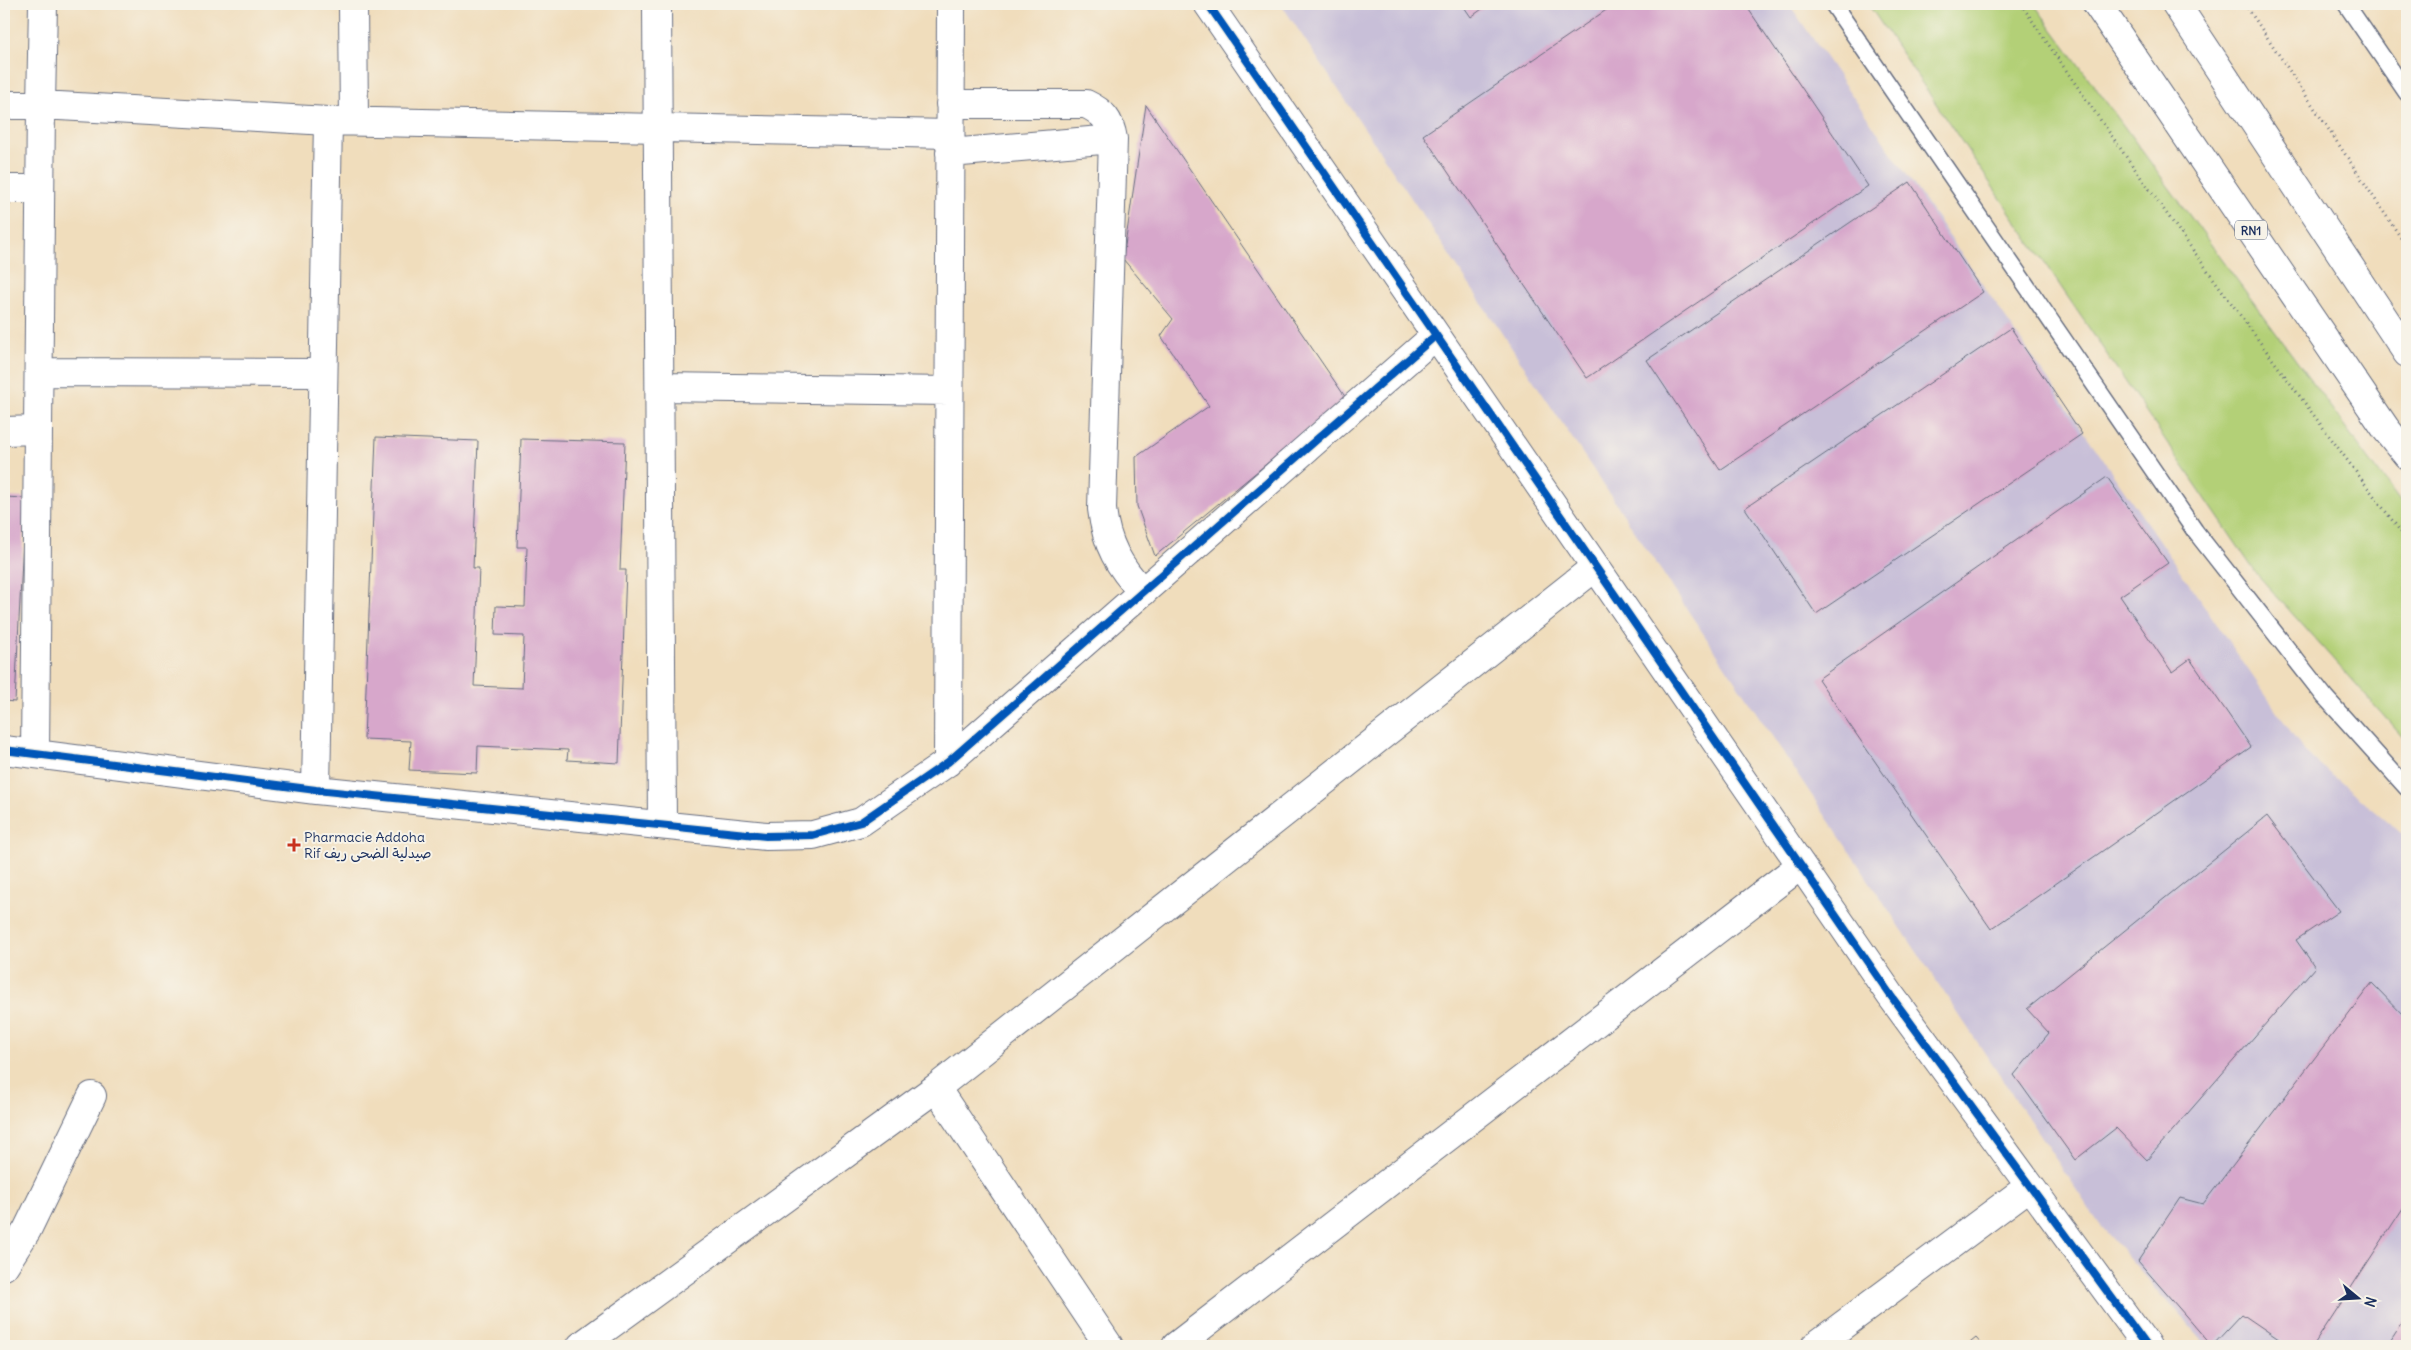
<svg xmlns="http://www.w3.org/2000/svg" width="2411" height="1350" viewBox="0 0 2411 1350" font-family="Delius,'Playpen Sans Arabic',sans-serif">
<rect width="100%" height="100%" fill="#f7f3e8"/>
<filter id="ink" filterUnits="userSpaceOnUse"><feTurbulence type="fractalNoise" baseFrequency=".02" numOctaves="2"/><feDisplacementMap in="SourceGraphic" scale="10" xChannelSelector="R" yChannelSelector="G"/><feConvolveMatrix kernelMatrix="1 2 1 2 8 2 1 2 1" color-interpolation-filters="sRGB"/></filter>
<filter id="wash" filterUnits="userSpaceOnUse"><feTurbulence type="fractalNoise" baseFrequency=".0096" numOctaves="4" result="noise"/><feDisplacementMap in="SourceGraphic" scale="20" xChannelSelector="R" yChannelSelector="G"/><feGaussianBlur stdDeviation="1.12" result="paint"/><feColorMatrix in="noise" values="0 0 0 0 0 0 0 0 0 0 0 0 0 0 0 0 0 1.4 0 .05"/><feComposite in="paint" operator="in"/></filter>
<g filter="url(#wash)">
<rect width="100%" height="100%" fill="#f0ddbc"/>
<!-- industrial -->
<path fill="#c8bfd8" d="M1281,4h508l516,748 102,86v508h-200l-107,-121z"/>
<!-- green -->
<path fill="#b3d077" stroke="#67806a" d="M1868,4h166l373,507v231l-151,-169z"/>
<g id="blocks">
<!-- building -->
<path fill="#d7a7cb" d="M1462,4h27l-18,13z
M1615,4h130l123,182 -281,192 -164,-243z
M1146,105l200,293 -191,158 -18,-50 -1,-49 73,-51 -48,-70 12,-17 -50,-60z
M1910,182l73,110 -263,178 -73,-110z
M2011,328l71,106 -266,180 -71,-106z
M376,437l102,4 -5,127h6l-5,118 48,2 2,-52 -29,-1 1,-29 29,1 2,-60h-10l4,-108 104,3 -5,128h6l-7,193 -52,-3 1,-10 -90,-4 -1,27 -68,-3 2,-29 -47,-2z
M2107,477l61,86 -48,33 52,76 18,-13 61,88 -260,182 -173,-250z
M4,497l21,1 -10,204 -11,-1z
M2267,816l72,95 -43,29 19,27 -168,193 -31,-32 -41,32 -61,-85 35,-42 -22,-24z
M2372,983l35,36v183l-94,144h-24l-47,-32 -30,32 -74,-85 42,-63 23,6z
M2407,1315v31h-20z
M1976,1338l7,8h-17z"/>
</g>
</g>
<g filter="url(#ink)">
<use href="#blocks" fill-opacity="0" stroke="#666c7f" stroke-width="1"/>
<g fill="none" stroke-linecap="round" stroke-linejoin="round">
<defs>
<path id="lane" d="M1833,4l362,527 130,166 82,91
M2346,4l61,89"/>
<path id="street" d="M43,4l-2,101 287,16 622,13
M353,4l1,117
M657,4l5,821
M1208,4l683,992 256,350
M950,104h136c17,8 24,16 27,35l-11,370c4,35 17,58 41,83
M4,105h37l-6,649
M950,153l163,-14
M4,189h36
M39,372l284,1
M660,387l289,4
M4,431l34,-1
M4,750l312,40 450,46 47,-1 48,-13 87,-60 487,-426
M948,762l3,-758
M316,790l12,-669
M936,1088l173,258
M4,1266l23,-36 65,-134
M581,1346l355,-258 658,-520
M1176,1346l625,-481
M1815,1346l215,-160"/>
<path id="highway" d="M2097,4l289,425 21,26
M2176,4l231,349"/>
</defs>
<!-- lane casing -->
<use href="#lane" stroke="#666c7f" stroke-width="19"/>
<!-- street casing -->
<use href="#street" stroke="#666c7f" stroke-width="30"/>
<!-- highway casing -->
<use href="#highway" stroke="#666c7f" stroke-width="30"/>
<!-- path -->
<path stroke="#666c7f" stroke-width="3" stroke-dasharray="1 4" stroke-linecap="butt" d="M2021,4c123,183 254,360 386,536
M2245,4l162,243"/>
<!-- lane -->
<use href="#lane" stroke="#fff" stroke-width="16"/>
<!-- street -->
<use href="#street" stroke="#fff" stroke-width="28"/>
<!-- highway -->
<use href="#highway" stroke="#fff" stroke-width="28"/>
<defs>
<path id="cycleway" d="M1208,4l683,992 256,350
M4,750l312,40 450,46 47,-1 48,-13 87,-60 487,-426"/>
</defs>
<!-- cycleway casing -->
<use href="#cycleway" stroke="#f7f3e8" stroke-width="11"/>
<!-- cycleway -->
<use href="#cycleway" stroke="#0057b8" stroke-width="8"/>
</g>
</g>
<!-- markers -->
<path fill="#c8321e" stroke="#f7f3e8" stroke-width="2" d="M291.5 837.5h5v5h5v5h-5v5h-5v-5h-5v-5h5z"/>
<g text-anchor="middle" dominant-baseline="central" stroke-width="4" stroke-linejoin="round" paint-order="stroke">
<!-- shield labels -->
<rect fill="#f7f3e8" stroke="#5d6a87" stroke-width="1" x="2235" y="220.5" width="32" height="19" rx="4"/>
<g font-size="12" font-weight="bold" fill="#1b2f5e">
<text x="2251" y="230">RN1</text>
</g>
<!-- poi labels -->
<g font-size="14" fill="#1b2f5e" stroke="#f7f3e8" text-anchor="start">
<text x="304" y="837">Pharmacie Addoha<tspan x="304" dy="16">Rif صيدلية الضحى ريف</tspan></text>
</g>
</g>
<!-- margin -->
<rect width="2411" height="1350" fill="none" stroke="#f7f3e8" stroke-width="20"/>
<!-- north arrow -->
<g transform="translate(2358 1298) rotate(108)" stroke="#f7f3e8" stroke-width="4" paint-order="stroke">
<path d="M0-4L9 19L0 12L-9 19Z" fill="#1b2f5e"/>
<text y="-8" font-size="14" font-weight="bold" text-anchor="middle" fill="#1b2f5e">N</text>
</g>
</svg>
